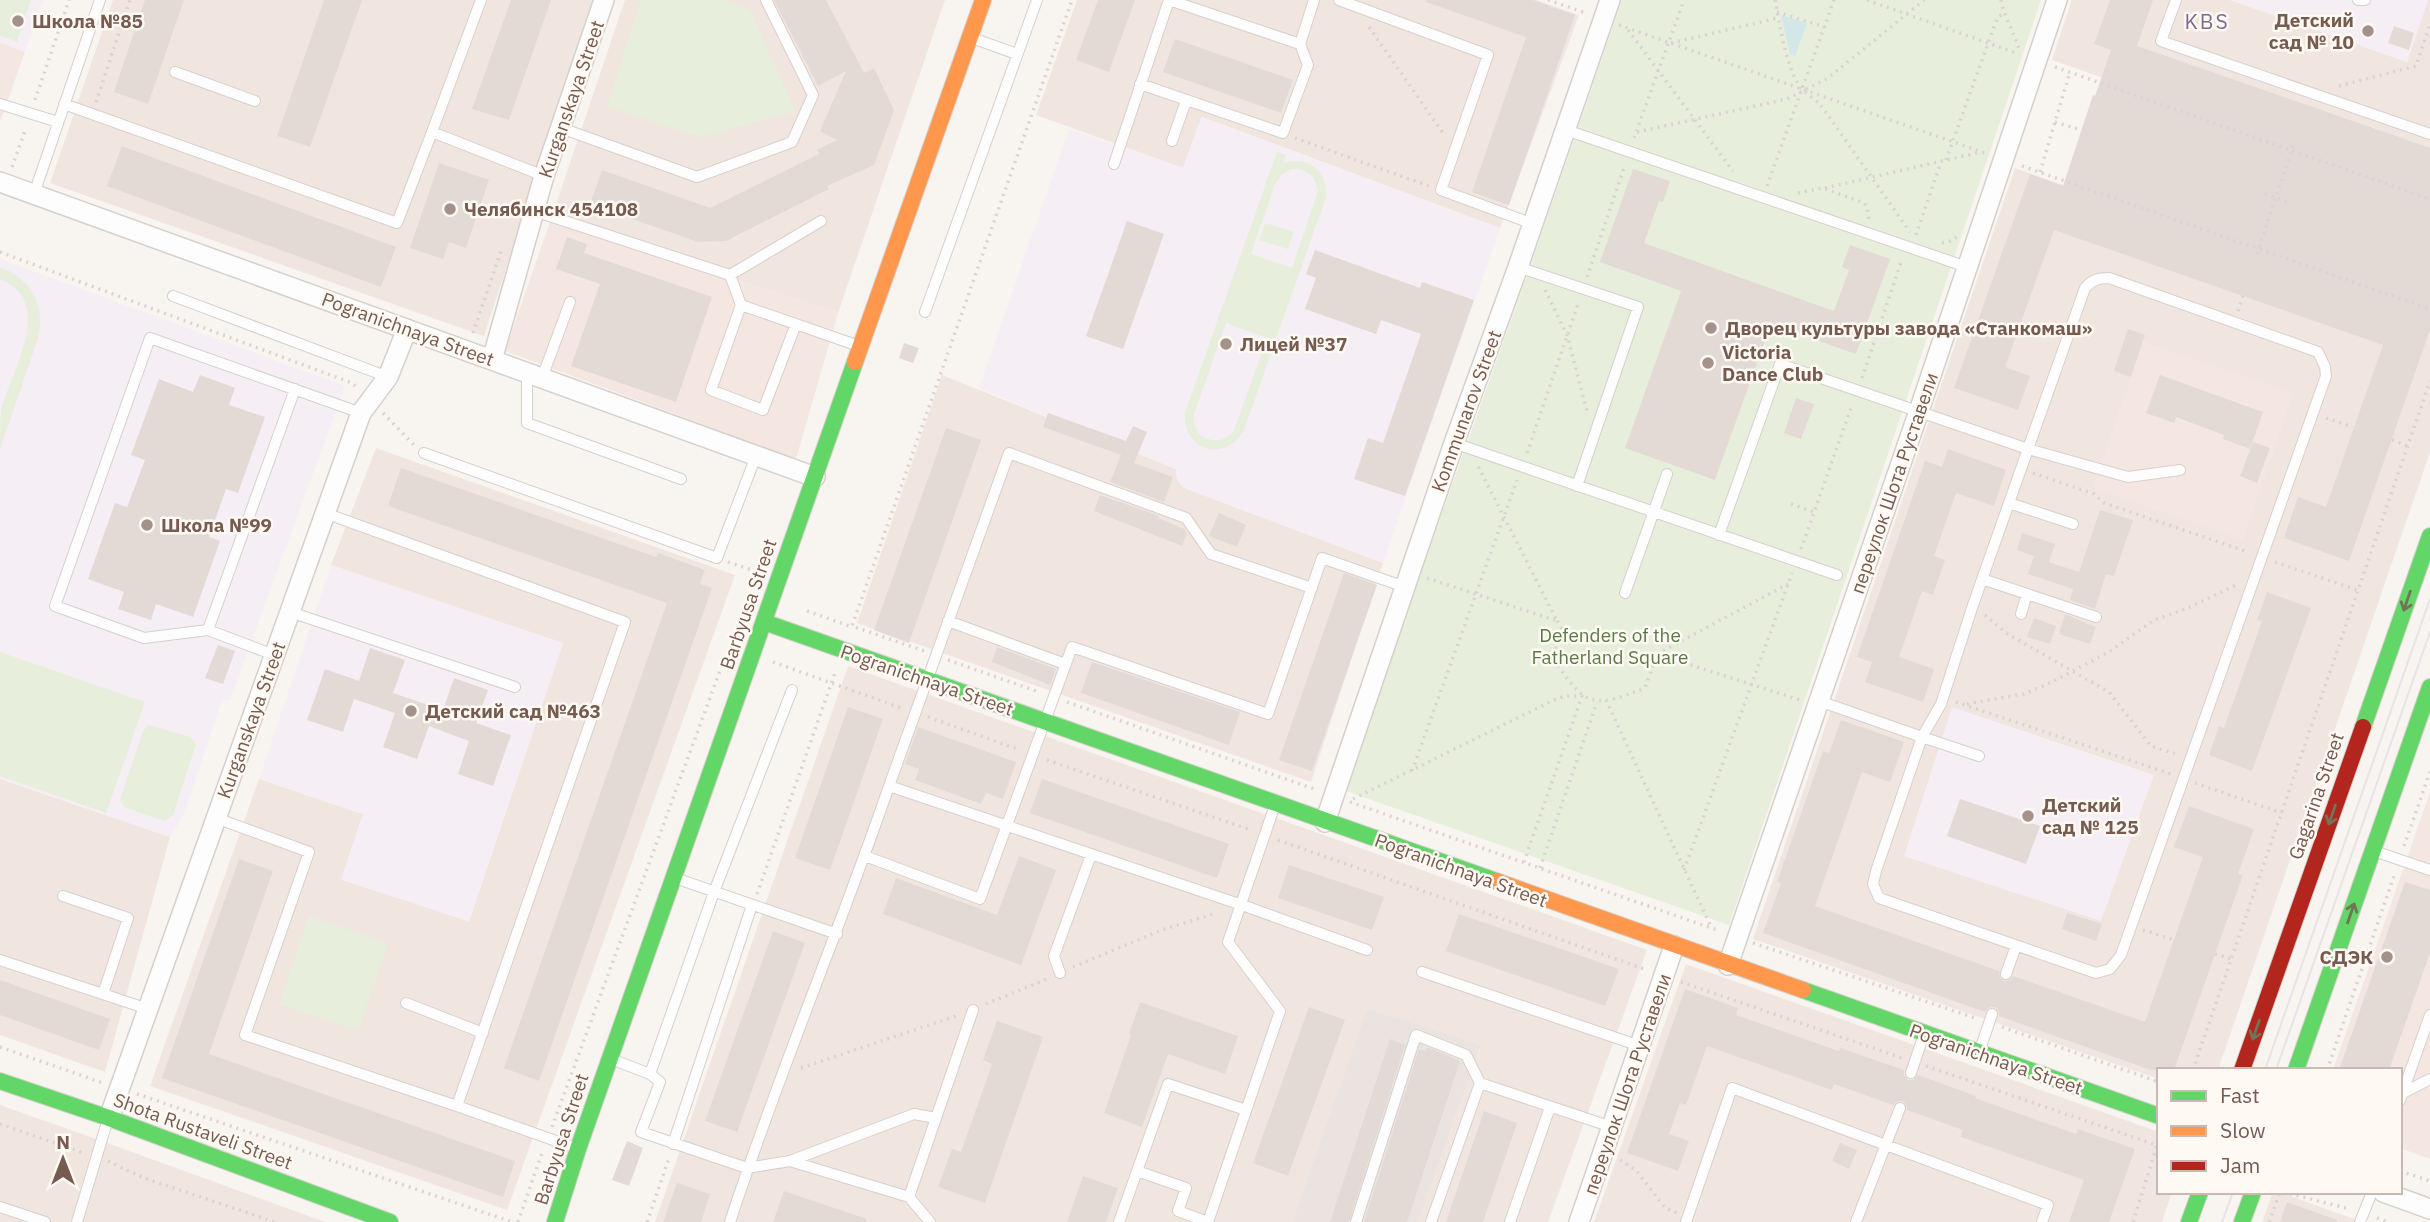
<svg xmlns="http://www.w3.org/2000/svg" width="2430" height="1222" viewBox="0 0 2430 1222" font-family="'IBM Plex Sans',sans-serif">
<rect width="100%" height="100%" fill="#f8f4f0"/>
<!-- residential -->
<path fill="#f0e6df" d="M113,0h481l-110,336 -434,-153z
M625,0h320l-107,313 -287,-94z
M1077,0h459l43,15 -79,213 -298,-111 -19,51 -147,-53z
M2072,0h158l177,62 21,-62h2v192l-378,-132z
M2015,168l415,148v136l-212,618h-59v9l-406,-140z
M942,375l234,94 1,10 4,6 6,4 196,74 -72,219 -454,-159z
M376,448l359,127 -228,635 -357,-124 109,-307 104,35 -21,66 127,41 94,-278 -232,-78z
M848,666l799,284 -99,272h-130l63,-177 -114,-35 -75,212h-637z
M0,779l170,58 -65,235 -105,-37z
M1686,964l473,168v60h13l-10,30h-568z
M0,1105l110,39 215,78h-325z
M2273,1192h6l83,30h-100z"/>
<!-- commercial -->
<path fill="#f4e7e2" d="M0,42l25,10 -25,70z
M551,219l287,94 -42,146 -291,-108z
M2143,342l150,51 -50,147 -150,-52z
M2430,792v367l-30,-11v-78h-67z"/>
<!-- industrial -->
<path fill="#eae3df" d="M1367,1009l114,36 -63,177h-126z"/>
<!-- education -->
<path fill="#f5eef4" d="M0,0h43l-18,52 -25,-10z
M2230,0h198l-21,62z
M1201,117l299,111 -117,335 -196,-74 -6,-4 -4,-6 -1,-10 -197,-81 90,-259 114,39z
M0,259l345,127 -115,314h-8l-39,116 -13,21 -170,-58z
M331,565l232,78 -94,279 -128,-43 22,-65 -104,-35z
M1952,707l202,68 -53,146 -197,-65z"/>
<!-- green -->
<path fill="#e7eedc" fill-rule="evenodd" d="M0,0h31l-14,42 -17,-7z
M641,0h83l26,10 45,101 -94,26 -94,-30z
M1622,0h419l-312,925 -386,-135 184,-514z
M1277,152l9,3 -3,8c25,-8 45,8 43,34l-82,233c-18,33 -62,21 -59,-17zM1291,169c16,-1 25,7 27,22l-26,77 -41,-14 25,-72 6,-8zM1226,323l41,15 -33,92c-10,13 -22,13 -35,4l-5,-10v-10z
M1265,223l29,9 -6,17 -29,-9z
M0,267c32,12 47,41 37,74l-37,108c0,-13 0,-27 1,-39 10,-39 56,-107 -1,-131z
M0,652l145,50 -39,111 -106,-37z
M149,725l41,12 6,7 -23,71 -9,6 -40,-14 -4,-7 23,-69z
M309,916l79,27 -30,88 -79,-27z"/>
<!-- water -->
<path fill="#d2e7e8" d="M1781,15l26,8 -12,33 -5,-2z"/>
<!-- building -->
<path fill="#e3dad5" d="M145,0h39l-36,104 -34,-12z
M324,0h38l-52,147 -33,-11z
M511,0h40l-42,120 -37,-11z
M774,0h52l38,73 10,-5 20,42 -20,55 -47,21 2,3 -103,52 -28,1 -108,-38 12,-34 108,38 109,-54 -2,-4 20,-10 -17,-9 26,-60 -28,15z
M1098,0h37l-26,72 -33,-12z
M1426,0h107l42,15 -66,190 -37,-13 54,-155 -100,-35z
M2110,0h43l-16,46 293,102v182l-81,231 -65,-23 14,-41 28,10 57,-162 -329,-115 -49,137 25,9 -12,34 -64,-22 76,-214 33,12 30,-91 2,1 16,-46 -17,-6z
M2394,26l20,7 -5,17 -21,-7z
M1175,39l118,41 -12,33 -118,-41z
M122,146l274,101 -15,40 -274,-101z
M439,163l50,17 -23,68 -17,-6 -6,17 -33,-11z
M1633,169l37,12 -7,21 -4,-1 -15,42 190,68 15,-41 -7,-3 8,-22 40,14 -34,95 -85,-30 -56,156 -90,-32 56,-157 -81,-29z
M1127,221l37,13 -41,115 -37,-13z
M567,237l20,7 -3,9 128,44 -36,105 -105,-36 29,-82 -44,-15z
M1315,250l105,38 2,-6 52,18 -69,196 -51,-17 14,-41 15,5 38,-109 -40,-14 -5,14 -71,-25 11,-31 -10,-4z
M2128,329l17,6 -14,42 -17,-6z
M904,343l15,5 -6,15 -14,-5z
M200,375l35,13 -6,17 36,12 -27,76 -12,-4 -17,48 11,4 -27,76 -37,-13 -5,16 -33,-11 6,-17 -36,-13 27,-76 12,4 18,-47 -14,-5 28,-76 34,13z
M2160,375l103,37 -13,37 -27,-10 1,-4 -48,-18 -2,6 -28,-10z
M1796,398l18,6 -13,35 -17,-6z
M1048,413l78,28 7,-15 14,6 -13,31 39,14 -9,25 -54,-20 11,-27 -78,-28z
M946,428l35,12 -72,203 -35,-13z
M2253,442l17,6 -13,35 -17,-7z
M1948,449l58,21 -12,36 -38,-13 -22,63 11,4 -12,35 -11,-4 -23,66 35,12 -11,33 -58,-20 7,-20 -15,-5 68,-196 17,6z
M401,468l255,89 2,-4 47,17 -5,14 12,4 -173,493 -35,-13 163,-465 -279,-97z
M1100,495l59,21 -1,2 26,11 3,4 -5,13 -88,-35z
M2100,510l33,10 -19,56 -8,-2 -11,35 -25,-9 3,-11 -45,-15 6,-18 -17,-6 5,-17 33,11 -6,18 30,10z
M1219,513l27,12 -9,22 -28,-11z
M1344,573l33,12 -65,186 -33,-11z
M2267,592l44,16 -59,163 -43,-16 10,-29 5,2 38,-107 -5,-1z
M2065,614l31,13 -6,17 -31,-10z
M2034,618l22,8 -6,18 -23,-7z
M218,645l17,6 -12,33 -18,-6z
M997,647l59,22 -6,16 -58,-23z
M370,648l35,12 -12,33 50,17 11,-32 34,12 -12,33 35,12 -18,51 -35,-12 11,-33 -40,-15 -12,33 -34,-12 12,-34 -41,-14 -11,33 -36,-12 18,-51 34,12z
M1092,662l148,50 -11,33 -148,-52z
M848,707l35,12 -53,151 -35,-12z
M1841,720l63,22 -14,40 -28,-10 -47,134 184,65 1,7 4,3 6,-1 3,-4 132,46 58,-165 -29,-10 15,-41 65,23 -16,45 5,1 -69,195h-23l-152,-54v-4l-4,-5h-5l-5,5 -222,-79 18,-50 -4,-1 46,-131 6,2z
M918,727l98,35 -13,37 -17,-6 -5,11 -66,-24 4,-11 -14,-5z
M1042,779l187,65 -12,34 -187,-65z
M1960,799l80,27 -14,38 -79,-28z
M1019,856l37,14 -35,95 -138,-51 13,-36 101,37z
M239,859l34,12 -64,183 306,107 -12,36 -341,-119z
M1289,865l95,32 -12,33 -94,-32z
M2405,882l25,8v63l-14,40 -27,77h-50z
M2067,913l35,11 -6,17 -34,-12z
M1459,914l160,55 -14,37 -159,-55z
M773,931l32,12 -68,189 -32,-11z
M0,980l110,39 -11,31 -99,-35z
M1685,989l53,19 -2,7 103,36 1,-3 64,22v5l4,5h5l5,-5 58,21 -1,2 101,36 2,-5 57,20 -26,73h-40l15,-42 -123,-43 2,-7 -56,-20v-4l-4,-5h-5l-5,4 -59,-21 -2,6 -125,-44 -21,59 -6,-2 -11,31 20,7 -11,30 -51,-18z
M1140,1002l98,34 -13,38 -57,-20 -26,73 -38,-14 27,-78 -2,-1z
M1309,1007l36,13 -57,156 -35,-13z
M997,1021l46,16 -58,166 -47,-16 14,-38 9,3 31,-88 -9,-4z
M1390,1039l15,6 -56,177h-19z
M1427,1047l33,14 -53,161h-43l55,-173 7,2z
M1484,1111l33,12 -34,99h-37z
M627,1141l16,7 -14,38 -17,-6z
M1840,1143l17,7 -8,19 -17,-8z
M1083,1176l35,12 -12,34h-39z
M677,1183l33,11 -9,28h-38z
M784,1191l83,28 -1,3h-93z
M2287,1202l50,18v2h-57z"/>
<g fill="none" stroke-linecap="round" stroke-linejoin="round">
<defs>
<path id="lane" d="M1169,0l131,44
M1339,0l149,55 -47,135 92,34
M2176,0l-15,41 269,93
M2358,0h7
M972,38l45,16
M175,72l80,29
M1140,84l143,49 25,-68 -8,-21 14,-44
M0,104l58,18
M64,104l333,119 35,-91 112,44
M561,128l136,49 95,-35 21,-47 -47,-95
M1566,130l401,137
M432,132l49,-132
M1172,141l14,-40
M1114,164l55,-164
M34,194l66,-194
M534,211l196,64 91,-54
M1518,267l120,40 -61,179
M730,275l11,30 118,41
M173,296l215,81
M741,305l-30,85 52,20 33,-86
M925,312l112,-312
M527,373v50l154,56
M542,378l28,-76
M1454,443l383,132
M424,453l293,105 39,-102
M2009,503l64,21
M1719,535l61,-171 248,85 57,-161c7,-8 13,-10 24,-10l209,74 7,15 1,9 -205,579 -11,14 -14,4 -217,-75 -6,-14 3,-13 46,-134 -103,-36
M1982,579l114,38
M1625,593l42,-119
M290,612l225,75
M2021,614l6,-20
M948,621l117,43
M208,630l-64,8 -89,-32 95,-268 211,75
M274,655l-66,-25 87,-241
M1979,756l-57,-19 19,-33 32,-99 55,-156 100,28 52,-7
M889,786l120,-333 177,65 25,36 101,34
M216,818l93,34 -64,183 212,71 168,-484 -300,-109
M2374,851l56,19
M865,856l115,43 92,-252 196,67 54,-156 83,29
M675,878l162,56
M63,896l65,22 -25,76
M0,960l148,49
M1422,972l218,74
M1060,973l-6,-17 37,-101
M2006,974l10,-28
M406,1003l77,30
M1980,1050l12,-36
M611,1059l39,15 10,8 -19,50 106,36 43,-7 119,36
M1911,1073l13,-39
M650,1074l64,-182 78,-202
M2403,1093l27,-14
M2400,1100l30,-85
M457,1106l119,42
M673,1144l79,-239
M790,1161l124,-47 22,4
M1137,1171l49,17 -8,23 30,11
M0,1207l45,15
M77,1222l31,-103
M730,1222c48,-147 109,-290 159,-436l353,119 125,45
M930,1222l-21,-25 64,-187
M1119,1222l49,-138 78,26
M1208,1222l72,-211 -52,-69 47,-137
M1356,1222l60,-187 50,20 14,28
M1431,1222l49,-139 132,44
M1510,1222l40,-115
M1686,1222l46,-134 316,117 -6,17
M1856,1222l44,-114
M2360,1222l12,-30"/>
<path id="street" d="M0,182l815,295
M492,360l52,-184 60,-176
M1325,822l129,-379 64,-176 92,-267
M1728,965l191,-554 138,-411
M109,1118l252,-705 27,-36 19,-48
M2383,1192l47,17
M1579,1222l95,-276"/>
<path id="fast" d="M764,622l732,259
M2363,727l67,-191
M1803,990l356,126
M2296,1070l134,-383
M0,1081l109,37 281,104
M555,1222l23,-73 277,-787
M2189,1222l11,-30
M2242,1222l11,-30"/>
<path id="slow" d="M855,362l128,-362
M1496,881l307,109"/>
<path id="jam" d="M2242,1070l121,-343"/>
</defs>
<!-- lane casing -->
<use href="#lane" stroke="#d6d0cb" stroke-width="12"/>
<!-- street casing -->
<use href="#street" stroke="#d6d0cb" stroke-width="22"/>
<!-- fast casing -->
<use href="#fast" stroke="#d6d0cb" stroke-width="18"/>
<!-- slow casing -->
<use href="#slow" stroke="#d6d0cb" stroke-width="18"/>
<!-- jam casing -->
<use href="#jam" stroke="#d6d0cb" stroke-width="18"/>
<!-- path -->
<path stroke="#dad3d1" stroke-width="3.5" stroke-dasharray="2 5" stroke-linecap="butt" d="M1548,0l38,13
M1775,0c5,24 11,72 28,90 5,5 12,10 17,14l90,128
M1867,0l152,54
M2001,0c3,17 13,32 18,49
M1777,12l48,15
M1619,25l366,128
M1369,27l76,109
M1628,30l105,141
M1671,43l107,-25
M2055,67l375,132
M2339,86l77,-20 14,-42
M35,100l34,-100
M96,102l34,-102
M2055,122l26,8
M1637,132l150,-33 41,-21 96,-78
M1295,138l134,48
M1634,138l50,-138
M1946,160l49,-136 4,-8 5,-2
M2022,166l408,143
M12,167l14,-39
M2040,172l30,-100
M1767,186l67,-186
M1825,188l156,-36
M1798,193l25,-5 41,15 3,4 2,12
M2265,194l26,9
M1916,235l25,-73
M1942,243l8,-2 8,-5
M0,252l352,131 6,5
M2257,254l37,-111
M1587,277l38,-112
M1545,290l22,45 20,76
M2238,311l5,-15
M473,333l28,-82
M1862,378l40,-119
M383,413l31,32
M2326,418l27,9
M2392,440l16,6
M1527,453l52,-152
M2033,473l61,21 10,9 144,49
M1791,504l23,8
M1801,549l51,-144
M728,562l27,9 -3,10
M2275,562l82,28
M1427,578l130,43 -79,-155
M807,611l45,16
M1985,615l21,18 103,59 42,54 28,9
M1557,621l5,8 -9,29c32,47 37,52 92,30l12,-34 143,46
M924,651l-72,-25 220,-626
M1657,654l131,-70
M948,660l91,32
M773,662l131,47
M1606,700l105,227
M1067,702l250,88
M1956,702l215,72
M1967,704l56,-10 23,-9 63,-33 45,-32 34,-12 48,-23
M928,717l92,33
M1047,760l204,70
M1412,771l105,-291
M2195,783l87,30
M1353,799l201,-99 11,-4h17l-58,166
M1350,802l370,129
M1278,840l369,130
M2404,846l26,-74
M1540,868l57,-166
M1684,870l108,-297
M757,894l79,-224
M2143,930l31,10
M1753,943l222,75
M2215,954l16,5
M1073,967l89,-37 54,-17
M1681,982l221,76
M986,1004l61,-25
M2002,1027l157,55
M0,1047l103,36
M1926,1066l233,80
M801,1068l155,-52
M2193,1070l237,-689
M2327,1070l68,-197
M137,1094l375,128
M0,1124l84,29
M552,1127l169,-459
M1620,1160l16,10 29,38 12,5
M108,1161l36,17 131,44
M2400,1171l30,10
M2283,1192l67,17
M2377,1218l11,4
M518,1222l25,-72
M647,1222l22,-64
M2133,1222l26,-83
M2269,1222l11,-30"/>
<!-- lane -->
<use href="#lane" stroke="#fefdfd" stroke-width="10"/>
<!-- street -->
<use href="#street" stroke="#fefdfd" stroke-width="19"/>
<!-- fast -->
<use href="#fast" stroke="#63d668" stroke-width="16"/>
<!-- slow -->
<use href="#slow" stroke="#ff974d" stroke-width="16"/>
<!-- jam -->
<use href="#jam" stroke="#b3261e" stroke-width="16"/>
<!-- tram -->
<path stroke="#e5e4e6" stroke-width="2" d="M2265,1070l165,-471
M2276,1070l154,-438
M2222,1222l11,-30"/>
</g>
<!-- one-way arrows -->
<defs><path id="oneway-shaft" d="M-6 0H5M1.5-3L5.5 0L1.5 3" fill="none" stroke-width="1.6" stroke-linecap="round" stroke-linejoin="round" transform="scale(1.75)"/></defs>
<g stroke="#727456">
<use href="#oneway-shaft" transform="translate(2407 601) rotate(109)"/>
<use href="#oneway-shaft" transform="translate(2332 815) rotate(109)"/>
<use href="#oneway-shaft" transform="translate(2351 913) rotate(-71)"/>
<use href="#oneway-shaft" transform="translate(2256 1030) rotate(109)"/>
</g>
<!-- markers -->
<g fill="#a49189" stroke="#fef9f3" stroke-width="2.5">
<circle cx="18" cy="21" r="7"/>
<circle cx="2368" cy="31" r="7"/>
<circle cx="450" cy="209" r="7"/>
<circle cx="1711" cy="328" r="7"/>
<circle cx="1226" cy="344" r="7"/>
<circle cx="1708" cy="363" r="7"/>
<circle cx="147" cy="525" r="7"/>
<circle cx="411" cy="711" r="7"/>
<circle cx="2028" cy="816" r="7"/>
<circle cx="2387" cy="957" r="7"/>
</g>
<g text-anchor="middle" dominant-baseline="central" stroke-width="5" stroke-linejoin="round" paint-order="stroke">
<!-- poi labels -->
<g font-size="19" font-weight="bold" fill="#765b51" stroke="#fef9f3" text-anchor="start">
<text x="2354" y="20" text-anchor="end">Детский<tspan x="2354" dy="22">сад № 10</tspan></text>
<text x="32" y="21">Школа №85</text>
<text x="464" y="209">Челябинск 454108</text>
<text x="1725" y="328">Дворец культуры завода «Станкомаш»</text>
<text x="1240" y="344">Лицей №37</text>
<text x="1722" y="352">Victoria<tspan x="1722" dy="22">Dance Club</tspan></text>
<text x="161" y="525">Школа №99</text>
<text x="425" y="711">Детский сад №463</text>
<text x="2042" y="805">Детский<tspan x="2042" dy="22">сад № 125</tspan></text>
<text x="2373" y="957" text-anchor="end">СДЭК</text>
</g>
<!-- street labels -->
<g font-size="19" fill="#765b51" stroke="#fef9f3">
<text transform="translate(571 99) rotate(-71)">Kurganskaya Street</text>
<text transform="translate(408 329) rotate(20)">Pogranichnaya Street</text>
<text transform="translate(1466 411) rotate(-70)">Kommunarov Street</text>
<text transform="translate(1894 483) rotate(-71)">переулок Шота Руставели</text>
<text transform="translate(748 604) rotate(-71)">Barbyusa Street</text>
<text transform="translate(927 680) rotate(19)">Pogranichnaya Street</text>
<text transform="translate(251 720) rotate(-70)">Kurganskaya Street</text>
<text transform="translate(2316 796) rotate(-71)">Gagarina Street</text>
<text transform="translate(1461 870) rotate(20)">Pogranichnaya Street</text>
<text transform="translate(1996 1059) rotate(19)">Pogranichnaya Street</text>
<text transform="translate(1627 1084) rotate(-71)">переулок Шота Руставели</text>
<text transform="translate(203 1131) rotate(20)">Shota Rustaveli Street</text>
<text transform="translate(561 1139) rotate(-72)">Barbyusa Street</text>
</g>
<!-- park labels -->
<g font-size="19" fill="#5b7a49" stroke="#fef9f3">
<text x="1610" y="635">Defenders of the<tspan x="1610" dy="22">Fatherland Square</tspan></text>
</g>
<!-- neighbourhood labels -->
<g font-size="21" letter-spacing="2" fill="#806990" stroke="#fef9f3">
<text x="2207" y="21">KBS</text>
</g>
</g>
<!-- legend -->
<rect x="2157" y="1068" width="245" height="126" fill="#fef9f3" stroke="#c8bab2" stroke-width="2"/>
<rect x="2171" y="1091" width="35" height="10" fill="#63d668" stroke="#c8bab2" stroke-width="2"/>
<text x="2220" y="1103" font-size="21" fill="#765b51">Fast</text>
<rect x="2171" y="1126" width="35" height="10" fill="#ff974d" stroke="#c8bab2" stroke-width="2"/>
<text x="2220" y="1138" font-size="21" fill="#765b51">Slow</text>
<rect x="2171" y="1161" width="35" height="10" fill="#b3261e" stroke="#c8bab2" stroke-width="2"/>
<text x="2220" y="1173" font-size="21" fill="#765b51">Jam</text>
<!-- north arrow -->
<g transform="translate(63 1159)" stroke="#fef9f3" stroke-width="5" paint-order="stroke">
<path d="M0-5L12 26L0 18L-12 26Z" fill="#765b51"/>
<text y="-10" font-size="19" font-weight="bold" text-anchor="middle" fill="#765b51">N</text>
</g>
</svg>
